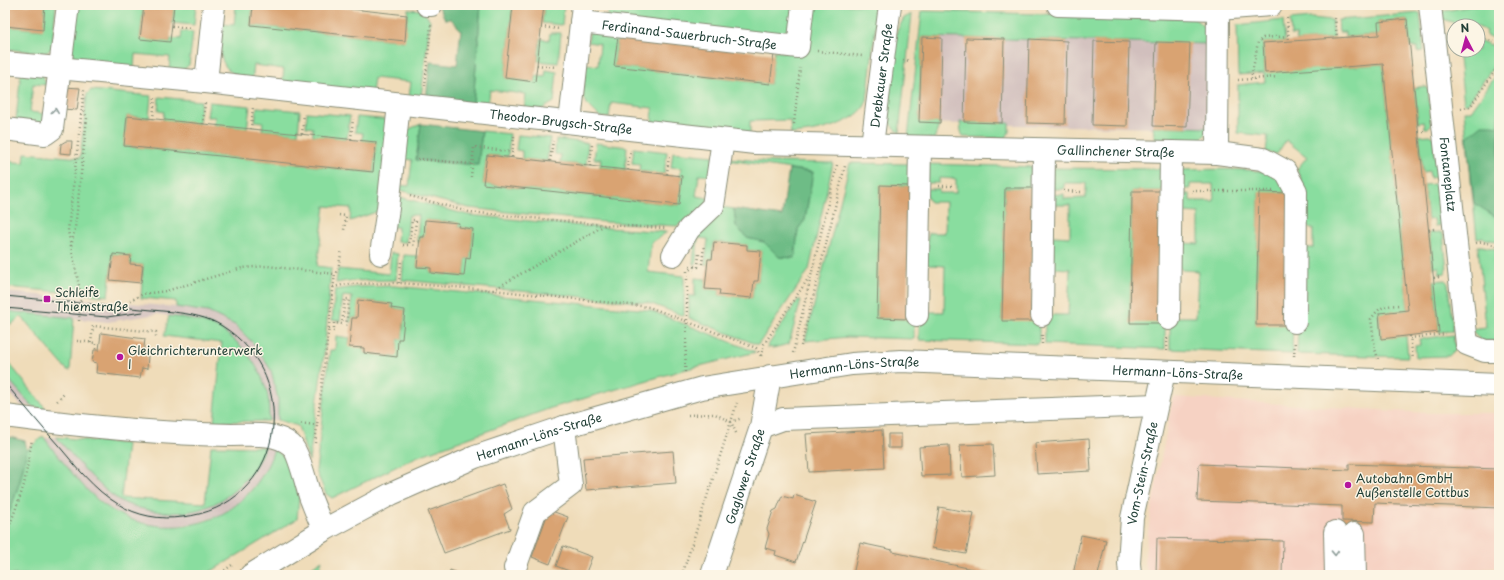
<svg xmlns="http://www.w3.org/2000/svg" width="1504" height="580" viewBox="0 0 1504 580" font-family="'Playpen Sans',sans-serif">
<rect width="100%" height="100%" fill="#fcf5e5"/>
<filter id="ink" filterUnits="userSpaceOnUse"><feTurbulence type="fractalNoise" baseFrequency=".025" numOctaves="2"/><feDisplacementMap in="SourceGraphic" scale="8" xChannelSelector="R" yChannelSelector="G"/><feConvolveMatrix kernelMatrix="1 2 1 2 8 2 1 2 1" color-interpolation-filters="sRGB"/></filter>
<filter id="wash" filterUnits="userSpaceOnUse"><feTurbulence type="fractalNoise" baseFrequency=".012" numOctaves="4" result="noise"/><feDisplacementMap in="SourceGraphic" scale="16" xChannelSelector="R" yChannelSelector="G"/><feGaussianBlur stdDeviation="0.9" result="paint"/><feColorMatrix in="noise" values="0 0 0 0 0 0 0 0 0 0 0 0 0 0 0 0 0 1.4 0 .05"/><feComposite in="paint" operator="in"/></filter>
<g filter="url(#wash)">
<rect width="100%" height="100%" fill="#efdcb9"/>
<!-- built -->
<path fill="#f6d2c3" d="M1173,397l254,16h72v154l-67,8h-284l-4,-13 6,-45z"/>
<!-- industrial -->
<path fill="#d1bfbd" d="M920,34l289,7v88l-291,-6z
M5,292l171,15 32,5 27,13 20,20 16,25 7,29v21l-9,1 -2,-25 -6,-19 -49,-52 -19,-5 -36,-6 -49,8 -103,-11z
M5,375l28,32 -12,-1 -16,-19z
M56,437l37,41 26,22 24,9 73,-6 44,-44 5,-12 9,2 -3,12 -12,19 -18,21 -21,14 -24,8 -27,4 -18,-2 -20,-5 -21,-11 -25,-20 -41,-51z"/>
<!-- green -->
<path fill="#89dd9f" stroke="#548d6a" d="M45,5h11l-4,43 -6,5 -41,-4v-23l37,4z
M76,5h68l-4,33 30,4 1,-4 10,1 1,-8 11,1 -4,33 -7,6h-13l1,-14 -35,-3 -1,14 -57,-9 -4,-3 -2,-6z
M174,5h22l-2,20 -22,-2z
M236,5h17l-2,20 153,16 4,-32 14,1 8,10 -9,78 -12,-1 2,-15 -37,-4 -2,15 -90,-9 2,-15 -30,-4 -2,16c-35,-8 -33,-27 -31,-57l13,1z
M481,5h32l-8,73 30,4 1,-6 9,1 1,-7 11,2 -3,30 -12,7 -18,1 2,-16 -36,-4 -2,15 -15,-2z
M544,5h20l-2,20 -20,-2z
M609,5h189l-4,19 -16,13 -171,-17z
M809,5h69l-11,95c-6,24 -55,33 -76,34l-1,-14 -40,1v14l-98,-12 1,-15 -42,-5 -2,15 -9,-1 -13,-13 -4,-9 3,-31 12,2 2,-22 -12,-2 2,-12 28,3 -4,33 156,18 4,-33 30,3z
M1477,5h22v35l-13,-5 1,-4 -9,-4v-1h-15l-23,-8 -1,-6z
M922,11l272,7 11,10 6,16 -289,-7 -3,84 21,2 -6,16 -26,-1z
M1420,13l4,38 -7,1v-5h-7l-3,-28 -29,3 1,13 -34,2v-5h-6l-1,-12z
M912,14l-13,119 -8,-8 -4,-10 10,-84 7,-13z
M1311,18l21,2 2,18 -37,3 -1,-6h-5l-1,-15z
M1283,20l2,22 -22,1 2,29 118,-8 25,246 -29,4 2,24 25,-2 2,21 -111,-3 3,-106h13v-20l-11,-1 -1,-49 -4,-9 10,-12 -21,-17 -9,14 -11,-2 2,-16 -30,-3v-48l27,-3 -1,-9 -26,2 -1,-50z
M550,33h11l-3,30 -20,-2 2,-22 9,1z
M1478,40l21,8v11l-31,44 -4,1 -6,-54h20z
M21,71l20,2 6,12 -14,-1 -3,28 16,2 -1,7 -5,2 -24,-3z
M1499,71v171l-17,-4 -5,1 -13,-128h7z
M1425,86l3,3 3,36 -3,3h-3l-1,-6 -6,1 -4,-35z
M91,90l60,6 -2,22 -22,-2 -3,30 249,26 3,-30 -14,-1 1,-8 -8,-1 2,-15 35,3 -10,90 -32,11 1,-13 -26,-2 -8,60 14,2 -6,78 -16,115 -11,-35 -20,-6v-21l-7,-29 -16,-25 -20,-20 -27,-13 -32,-5v-6l-35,-3 2,-33 -13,-1 1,-8 -18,-2 -5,42 -103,-9v-126l19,2 1,-10 55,5 7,-64z
M159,97l42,4 -2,23 -36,-4 1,-8 -6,-1z
M209,102l41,4 -3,23 -33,-4 1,-8h-8z
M257,107l43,4 -2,23 -36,-4 1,-8 -8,-1z
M307,112l43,4 -3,23 -34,-3v-8l-7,-1z
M960,122l49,1v9l-3,6 -43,-1 -2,-6z
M421,124l-5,36 62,5 4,-34 28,3 -2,23 -21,-2 -4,29 196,21 3,-29 -2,-1 1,-7 -10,-1 2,-15 41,4 -3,20 -12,-1 -3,21 12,2 -2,9 -29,19 -73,-4 -135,-14 -73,-19v-4l13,1 3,-26 -13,-2 3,-26z
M1153,126l56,2c-2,2 -3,6 -5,8 -10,11 -33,6 -46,6l-4,-7z
M518,135l32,3 -3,23 -25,-2v-8l-6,-1z
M1429,135l4,2 4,37 -2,3 -5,1 -1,-7 -6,1 -4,-36z
M556,139l32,4 -2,22 -26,-2 1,-8 -6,-1z
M596,143l31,4 -2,23 -25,-3 1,-8h-7z
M634,148l33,4 -3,22 -25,-3 1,-7 -8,-1z
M728,158l44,4 61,1 -24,107 -51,75 -69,-27v-22h6v-18l11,1 -1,10 15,1 -1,5 33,3 2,-17h4l3,-30 -14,-1v-5l-33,-3 -2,17 -4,6 -3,-1 3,-25 -10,-1 -2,26h-3l3,-31 26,-26 12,2 2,17 11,12 17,4 15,15 16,1 3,-29 7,-9 8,-48 -85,-12z
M850,163l60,1v22h-30l-3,132 37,1v20l-66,-2 -43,4z
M924,164l115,3v21h-34l-3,132 37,1v23l-120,-4v-28h25l1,-46 -16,-1 -7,-5 7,-27h16l1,-31h-16l-6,-13h15v4h17v-14l-17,-1v5h-15z
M1049,168l118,1 -5,22h-30l-2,131 35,1v26l-120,-5v-23l7,-6h16l2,-46 -17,-1v-32l17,1v-32h-16l-5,-10 15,-1v5l22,-1v-15h-22v6h-15z
M1177,170c19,0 91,-4 102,7 4,4 7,12 10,16h-30l-3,131 37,1 -1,29 -122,-5v-26l4,-6h22l2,-46 -16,-1 -7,-7v-16l7,-4 17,1v-31l-16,-1 -6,-4v-14h13v7h24l-1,-17h-23v5h-13z
M1435,184l3,2 4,37 -2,2 -5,1 -1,-7 -6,1 -4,-35z
M396,196l72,19 125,12 74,5 -16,11 -3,29 36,4v40l-35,-13 -247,-23 2,-25 14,1 -1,11 14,1v5l33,3 2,-18 4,1 3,-30 -15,-2v-4l-32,-3 -2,17h-4l-1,5h-2l2,-27h-10l-3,27h-9l1,-15h-5z
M1440,232l3,2 4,36 -2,3 -5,1 -1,-7 -6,1 -4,-35z
M1478,246h4l14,3v4l3,1v87h-18l-10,-12 15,-2z
M391,253l7,1 -2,26 -49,1 -11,2 2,-14 51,5z
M1445,280l3,3 5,48 -14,1 -5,-51z
M394,286l255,24 107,42 -73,18 -132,38 -135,49 -84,41 -6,-4 -10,-23 14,-121h5l1,-14 14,2 -1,8 15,2v5l32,4 2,-18h4l3,-29 -14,-2 1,-4 -33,-4 -2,18h-5v4h-3l3,-25 -9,-1 -3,25 -8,-1 3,-30 21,-3z
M798,300h3l-12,44 -16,4 -6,-1z
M5,311l69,7 -4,52h-3l-46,-54 -10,9 -6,-7z
M169,316c14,2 28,4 42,9 27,11 52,43 57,72 1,8 1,16 1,24l-55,1 8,-79 -58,-7z
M1453,335l2,15 -6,6 -33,1 -1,-11 5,-1 -1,-6z
M5,358l42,52 -14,-3 -28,-32z
M43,436c6,9 13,17 20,26 14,17 28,35 47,47 32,21 76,23 110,6 26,-13 46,-39 54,-66l14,11 11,37 -2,22 -92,56h-200v-49l15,-45 7,-31z
M56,437l71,7 -6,54 84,5 6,-57 54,1c-20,47 -60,73 -111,64 -12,-2 -25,-5 -35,-11 -23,-15 -44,-42 -63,-63z
M322,560l-4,15h-18z"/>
<!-- forest -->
<path fill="#6ebc86" stroke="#467c5d" d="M438,5h43l-8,98 -47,-4 4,-37 27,3 4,-35 -10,-11h-6z
M421,124l61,7 -4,34 -62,-5z
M1482,125h10l7,1v93l-25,-16 -7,-66z
M789,169l24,3 -8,48 -7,9 -3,29 -16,-1 -15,-15 -17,-4 -11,-12 -2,-17 48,7z
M5,436l20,5 2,9 -7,31 -15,45z"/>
<g id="blocks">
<!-- building -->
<path fill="#d9a372" d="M5,5h40l-2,25 -38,-4z
M144,5h30l-4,37 -30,-3z
M253,5h62l92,10 -2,26 -154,-16z
M513,5h31l-9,77 -30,-4z
M1407,19l32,313 -58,7 -2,-26 29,-3 -25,-246 -118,9 -2,-30 116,-8 -1,-13z
M618,36l156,18 -4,30 -156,-18z
M922,37l20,1 -2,85 -21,-1z
M966,38l38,1 -2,84 -38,-1z
M1029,39l38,2 -2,83 -38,-1z
M1094,41l35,1 -2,84 -35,-1z
M1156,42l34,1 -3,84 -34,-1z
M64,87l16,1 -3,22 -15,-1z
M127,116l249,26 -3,30 -249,-26z
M66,141h6l-1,13 -11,-1 1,-9z
M487,155l195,21 -3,29 -196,-21z
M880,185l30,1 -3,133 -30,-1z
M1005,188h30l-3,133h-30z
M1132,191h30l-2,132h-30z
M1259,192l30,1 -3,132h-30z
M425,220l34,3 -1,4 15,2 -3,30 -4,-1 -2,18 -33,-3v-5l-14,-1 3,-30h4z
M714,242l33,3v5l14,1 -3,30h-4l-2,17 -33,-3 1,-5 -15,-1 3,-30h4z
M113,254l18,2 -1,8 13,1 -2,18 -31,-3z
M358,300l34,4 -1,4 14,2 -3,29h-4l-1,18 -33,-4v-5l-15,-1 3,-29h5z
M101,333l44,6 -2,16 5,1 -1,13 -5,-1 -2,10 -44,-5 1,-10 -5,-1 2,-12h5z
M882,430l2,38 -75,4 -3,-38z
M888,434h13v14h-13z
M1089,439l2,32 -54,3 -2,-31z
M993,444l2,31 -33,2 -2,-32z
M949,445l1,30 -29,1 -2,-29z
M673,451l3,32 -90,7 -3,-32z
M1199,464l150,6v-6l150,5v39l-124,-5 -1,19 -32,-1v-15l-145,-5z
M503,484l9,25 -8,5 6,15 -66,24 -16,-42z
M794,495l22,7 -20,60 -21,-7 1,-4 -11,-3 4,-14 -2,-5 6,-18 4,-2 5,-13 11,3z
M939,507l35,6 -8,41 -34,-6z
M549,510l19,7 -18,47 -18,-7z
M1081,535l25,5 -8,35h-25z
M1157,538l126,3 -1,34h-126z
M860,543l33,7v2l98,21v2h-138z
M563,546l29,11 -7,18h-5l-24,-9z
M450,570l13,5h-14z"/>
</g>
</g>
<g filter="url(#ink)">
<use href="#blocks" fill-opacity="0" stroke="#878c76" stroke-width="1"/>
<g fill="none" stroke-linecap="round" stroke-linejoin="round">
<defs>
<g id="minor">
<path d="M427,5h4"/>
<path d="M1058,5l160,4 53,-4"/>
<path id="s1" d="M1430,5l37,339 18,7h14"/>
<path id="s2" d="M581,22l217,25 5,-42"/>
<path id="s3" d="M5,63l201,19 549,61 462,10 1,-144"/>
<path d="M206,82l8,-77"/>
<path d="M570,122l13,-117"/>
<path d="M5,129l40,5 7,-5 16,-124"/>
<path id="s4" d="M872,145l18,-140"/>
<path d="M1217,153l46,6 22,12 11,20 -1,131"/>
<path d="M381,254l7,-46 11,-104"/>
<path d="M673,255l16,-26 24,-23 10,-66"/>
<path d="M917,315l3,-168"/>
<path d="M1042,315l2,-165"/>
<path d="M1169,319l2,-167"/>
<path d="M5,416c76,10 151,18 227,19 19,0 44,-3 59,10 8,7 16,43 20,54 4,10 8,21 13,31"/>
<path d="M761,427l22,-8 373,-14"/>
<path d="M1335,532l1,43"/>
<path d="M1354,534l1,41"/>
<path d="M515,568l20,-56 36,-27 -7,-58"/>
<path id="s5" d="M712,575l49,-148 9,-51"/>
<path id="s6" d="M1130,575l-1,-12 3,-45 32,-146"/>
</g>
<g id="major">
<path id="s7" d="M251,575l73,-45 67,-36 84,-37 89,-30 138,-39 150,-24 49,-3 598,24"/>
</g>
</defs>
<!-- minor casing -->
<use href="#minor" stroke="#878c76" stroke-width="24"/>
<!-- major casing -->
<use href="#major" stroke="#878c76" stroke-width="24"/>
<!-- path -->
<path stroke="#878c76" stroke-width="2.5" stroke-dasharray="1 3" stroke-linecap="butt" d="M1287,18l2,23
M1335,18l2,20
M172,26l19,2
M541,27l19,2
M1478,36l21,8
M817,51l45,5
M903,60l7,1
M537,65l19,2
M1251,79l7,-37 5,-4 25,-2
M1238,80l39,-3
M425,86l6,-61
M1461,108l9,-1 29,-42
M153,119l2,-22
M203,124l2,-22
M794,124l6,-56
M251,129l2,-22
M1419,132h5
M302,134l2,-20
M351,139l2,-20
M512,157l2,-21
M418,159l54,5
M550,161l3,-20
M590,166l2,-21
M628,170l2,-20
M667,174l2,-19
M471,177l3,-30 38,5
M939,186h14
M1064,191l18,1
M1192,191h81
M410,196l59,16 136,13 61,3
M339,215l7,1 -2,14
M1429,230l5,-1
M1476,243l6,-1 17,4
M403,245h6l3,-25h4l-3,27
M71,246l4,-17 12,-111 -4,-11
M702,264l2,-19
M690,266l8,1 1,-13
M690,269l4,1
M1434,278l5,-1
M399,283l2,-21
M333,287l14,-3 52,-1 94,7 156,17 107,41 5,8
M493,290l112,-65
M5,291v-2
M130,301l13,-7 23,-3 76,-23 25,-2 68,8
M79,321l2,-25 -13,-65 16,-141
M329,330l5,1v-8l8,1 3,-25h4l-3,28
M1042,335v11
M1410,336l3,23
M1410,338l36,-4
M77,341l19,2v7
M91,343l2,-17 63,6v5
M801,346l44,-180
M1167,351v-13
M793,353l44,-188
M761,356l3,-12 46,-68
M1294,356l1,-15
M1378,359l-3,-10 -4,-30c9,-13 13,-13 28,-14
M685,372l2,-50v-51
M57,401l8,-8
M688,415l27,-1 16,8 6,13
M731,422l11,-4
M297,423l20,2
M315,443l20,-169 3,-5 4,-19
M5,539l19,-54 8,-46
M218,575l14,-10
M682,575l55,-172"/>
<!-- minor -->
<use href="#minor" stroke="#fff" stroke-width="22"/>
<!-- major -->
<use href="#major" stroke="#fff" stroke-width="22"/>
<!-- tram -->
<path stroke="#1f3d34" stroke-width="1" d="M5,296l168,16c17,2 35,5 49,14 84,52 61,181 -40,191 -22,3 -45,-1 -64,-13 -24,-14 -42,-38 -60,-59 -18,-20 -35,-41 -53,-62
M5,308l102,9 36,-5"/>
</g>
<!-- one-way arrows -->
<defs><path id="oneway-chevron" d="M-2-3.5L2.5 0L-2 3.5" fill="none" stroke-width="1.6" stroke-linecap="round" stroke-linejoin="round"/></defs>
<g stroke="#8f9e9a">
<use href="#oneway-chevron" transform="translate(55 111) rotate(-83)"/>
<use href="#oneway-chevron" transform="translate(1335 553) rotate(88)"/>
</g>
</g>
<!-- markers -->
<g fill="#b5179e" stroke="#fcf5e5" stroke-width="1.5">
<rect x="43" y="295" width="8" height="8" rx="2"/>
<circle cx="120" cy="357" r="4"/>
<circle cx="1348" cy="485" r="4"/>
</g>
<g text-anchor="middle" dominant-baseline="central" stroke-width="3" stroke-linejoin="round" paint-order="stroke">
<!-- street labels -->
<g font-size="12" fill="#1f3d34" stroke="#fcf5e5">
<text stroke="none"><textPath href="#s2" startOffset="109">Ferdinand-Sauerbruch-Straße</textPath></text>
<text stroke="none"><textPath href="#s4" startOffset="70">Drebkauer Straße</textPath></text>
<text stroke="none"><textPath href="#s3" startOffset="559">Theodor-Brugsch-Straße</textPath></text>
<text stroke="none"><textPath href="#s3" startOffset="1115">Gallinchener Straße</textPath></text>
<text stroke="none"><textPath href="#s1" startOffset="170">Fontaneplatz</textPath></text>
<text stroke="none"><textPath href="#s7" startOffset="645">Hermann-Löns-Straße</textPath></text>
<text stroke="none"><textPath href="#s7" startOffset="969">Hermann-Löns-Straße</textPath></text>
<text stroke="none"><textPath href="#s7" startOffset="321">Hermann-Löns-Straße</textPath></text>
<text stroke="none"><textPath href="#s6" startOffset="103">Vom-Stein-Straße</textPath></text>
<text stroke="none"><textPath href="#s5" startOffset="104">Gaglower Straße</textPath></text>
</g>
<!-- poi labels -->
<g font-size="12" fill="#1f3d34" stroke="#fcf5e5" text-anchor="start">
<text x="55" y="292">Schleife<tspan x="55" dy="14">Thiemstraße</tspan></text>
<text x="128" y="350">Gleichrichterunterwerk<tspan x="128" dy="14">I</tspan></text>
<text x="1356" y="478">Autobahn GmbH<tspan x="1356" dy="14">Außenstelle Cottbus</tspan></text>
</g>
</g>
<!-- margin -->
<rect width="1504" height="580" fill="none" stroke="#fcf5e5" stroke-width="20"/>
<!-- north arrow -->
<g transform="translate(1466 38) rotate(354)"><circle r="19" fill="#fcf5e5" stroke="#a4ab9e"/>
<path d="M0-3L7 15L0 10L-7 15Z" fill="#b5179e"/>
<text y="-6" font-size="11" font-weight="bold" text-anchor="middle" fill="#1f3d34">N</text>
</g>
</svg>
